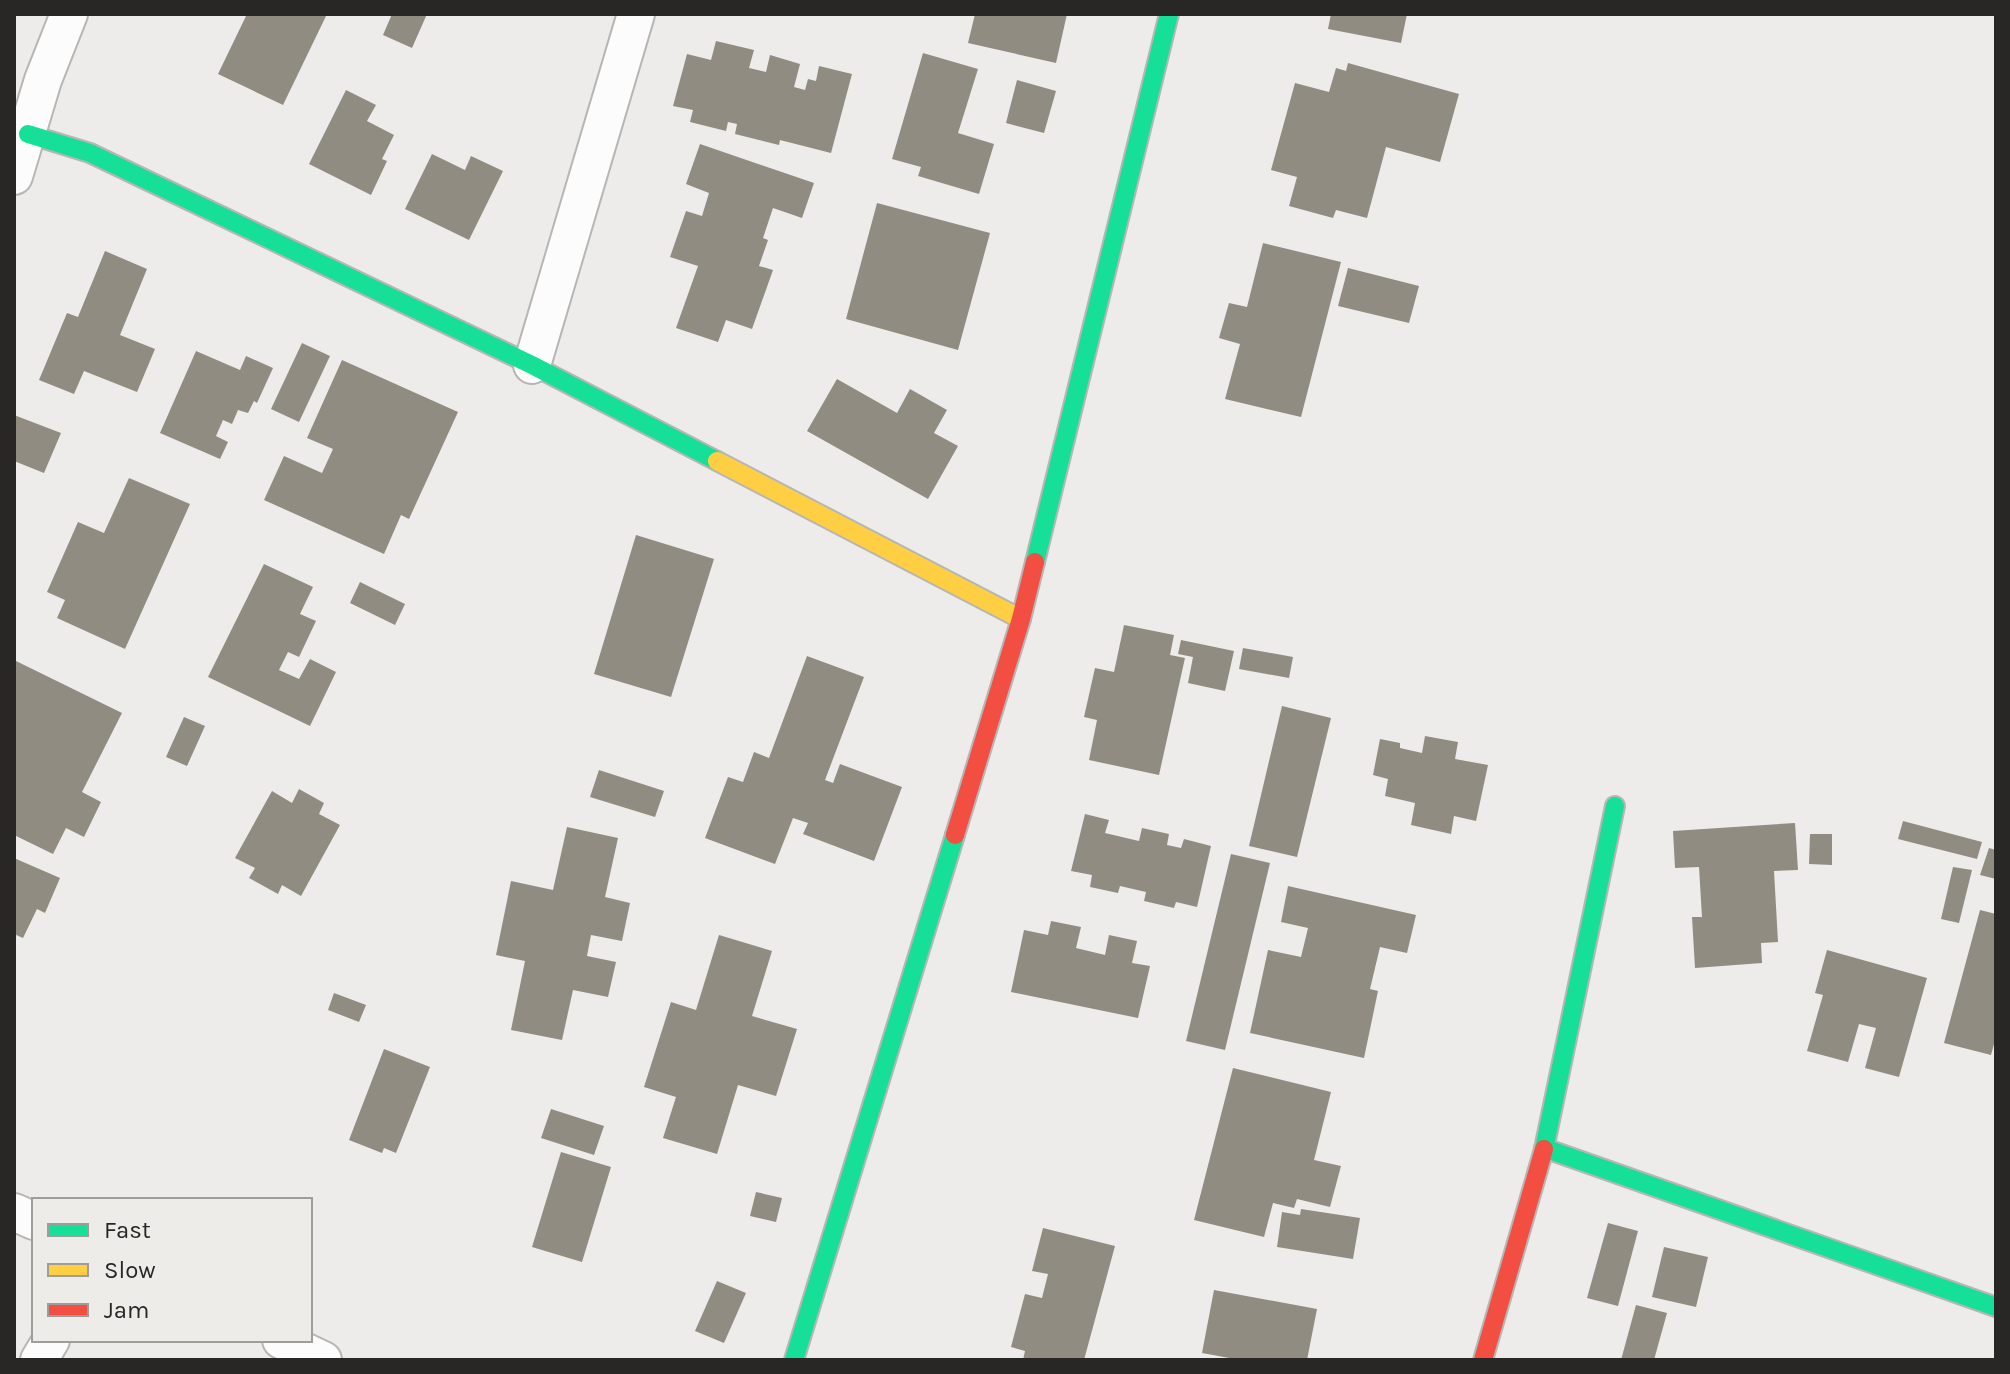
<svg xmlns="http://www.w3.org/2000/svg" width="2010" height="1374" viewBox="0 0 2010 1374" font-family="Karla,sans-serif">
<rect width="100%" height="100%" fill="#edecea"/>
<!-- building -->
<path fill="#918c82" d="M247,14h80l-44,91 -65,-31z
M392,14h35l-15,34 -29,-13z
M975,14h92l-11,49 -88,-20z
M1331,14h76l-6,29 -73,-14z
M716,41l38,9 -5,18 17,4 4,-17 30,9 -6,23 11,3 3,-11 8,2 3,-15 33,8 -21,79 -51,-13 -1,5 -44,-11 2,-10 -9,-2 -2,9 -36,-9 3,-12 -20,-4 14,-52 24,6z
M923,53l55,16 -20,64 36,11 -15,50 -61,-18 3,-9 -29,-8z
M1348,63l111,31 -19,68 -54,-15 -19,71 -31,-8 -3,8 -44,-12 8,-29 -26,-7 24,-87 34,9 7,-24 10,3z
M1017,80l39,11 -12,42 -38,-10z
M346,90l30,15 -9,16 27,14 -12,24 5,2 -16,34 -62,-31z
M700,144l114,39 -12,35 -29,-10 -10,30 5,2 -9,26 14,4 -21,59 -26,-9 -8,22 -42,-14 22,-62 -28,-9 16,-46 16,5 7,-23 -23,-9z
M432,154l33,16 6,-14 32,15 -34,69 -64,-31z
M877,203l113,30 -32,117 -112,-31z
M1263,243l78,19 -40,155 -76,-18 15,-55 -21,-6 10,-35 18,4z
M105,251l42,18 -27,66 35,14 -18,43 -53,-21 -10,23 -35,-14 28,-67 11,4z
M1348,268l71,18 -10,37 -71,-17z
M302,343l28,13 -31,66 -28,-13z
M196,351l44,19 6,-14 27,12 -16,35 -3,-2 -6,12 -10,-3 -6,14 -9,-4 -7,16 12,6 -8,17 -60,-26z
M342,360l116,52 -49,107 -8,-4 -17,39 -120,-54 20,-44 38,17 11,-24 -26,-11z
M837,379l60,34 13,-24 37,21 -13,23 24,13 -30,53 -121,-68z
M14,415l47,18 -17,40 -30,-12z
M129,478l61,26 -65,145 -68,-31 8,-18 -18,-8 31,-70 26,11z
M636,535l78,24 -43,138 -77,-23z
M264,564l49,23 -13,27 16,7 -17,36 -11,-5 -9,18 20,9 11,-20 26,13 -26,54 -102,-49z
M360,582l45,22 -10,21 -45,-22z
M1124,625l50,10 -4,20 15,3 -26,117 -70,-15 8,-40 -13,-3 11,-49 19,4z
M1181,640l53,11 -9,40 -37,-8 5,-26 -15,-3z
M1243,648l50,9 -4,21 -50,-9z
M807,656l57,21 -39,103 8,3 7,-19 62,23 -28,74 -71,-27 5,-11 -15,-5 -18,46 -70,-26 23,-61 15,5 11,-30 15,6z
M14,660l108,53 -40,79 19,10 -17,35 -18,-9 -13,26 -39,-19z
M1282,706l49,12 -34,139 -48,-11z
M184,717l21,9 -18,40 -21,-9z
M1425,736l33,6 -3,17 33,6 -12,56 -22,-5 -3,18 -40,-9 4,-22 -30,-7 3,-17 -15,-4 7,-36 20,4v5l22,5z
M599,770l65,21 -9,26 -65,-20z
M299,789l25,14 -5,11 21,11 -39,71 -19,-11 -4,9 -29,-16 6,-10 -20,-10 37,-67 20,12z
M1085,814l24,6 -4,13 34,8 3,-13 27,6 -2,11 14,3 3,-9 27,7 -14,61 -21,-5 -2,6 -30,-7 2,-9 -26,-6 -2,7 -28,-6 2,-12 -21,-4z
M1903,821l79,21 -5,17 -79,-20z
M1795,823l3,47 -24,1 4,71 -17,1 1,20 -67,5 -3,-51h10l-3,-50 -24,1 -2,-37z
M567,827l51,11 -13,59 25,6 -8,38 -31,-6 -4,21 29,6 -8,35 -35,-7 -11,50 -51,-10 14,-69 -29,-6 15,-74 42,9z
M1810,834h22v31l-23,-1z
M1989,848l7,2v29l-16,-4z
M1231,854l39,9 -45,187 -39,-9z
M14,858l46,20 -15,35 -8,-4 -14,29 -9,-4z
M1953,867l19,3 -13,53 -18,-4z
M1288,886l128,29 -9,38 -27,-6 -10,42 8,2 -14,67 -114,-25 18,-83 33,7 7,-29 -27,-6z
M1980,910l16,4v123l-5,18 -47,-12z
M1051,921l30,6 -5,21 29,7 4,-20 28,6 -5,22 18,3 -12,52 -127,-26 13,-62 24,5z
M719,935l53,16 -20,65 45,13 -21,67 -38,-11 -21,69 -54,-16 13,-41 -32,-10 27,-85 25,8z
M1827,950l100,28 -28,99 -34,-9 11,-40 -17,-4 -11,38 -41,-11 16,-56 -8,-2z
M334,993l32,12 -7,17 -31,-12z
M384,1049l46,18 -34,86 -12,-5 -2,5 -33,-13z
M1233,1068l98,24 -17,68 27,6 -11,41 -33,-8 -3,9 -21,-5 -9,34 -70,-17z
M551,1109l53,17 -10,29 -53,-17z
M561,1152l50,15 -29,95 -50,-15z
M756,1192l26,6 -6,24 -26,-6z
M1301,1209l59,9 -7,41 -76,-12 5,-35 18,3z
M1608,1223l30,8 -20,75 -31,-8z
M1043,1228l72,18 -31,114h-61l2,-9 -14,-4 14,-53 17,4 6,-24 -16,-3z
M1664,1247l44,10 -12,50 -44,-10z
M717,1281l29,12 -22,50 -29,-12z
M1214,1290l103,19 -10,51h-67l-38,-7z
M1636,1305l31,8 -13,47h-33z"/>
<g fill="none" stroke-linecap="round" stroke-linejoin="round">
<defs>
<path id="street" d="M14,176l29,-96 26,-66
M532,365l104,-351
M14,1212l20,9
M281,1340l42,20
M39,1360l12,-20"/>
<path id="fast" d="M28,134l62,19 442,212 185,96
M1035,562l134,-548
M1544,1148l452,159
M1544,1149l71,-343
M794,1360l161,-525"/>
<path id="slow" d="M717,461l304,158"/>
<path id="jam" d="M955,835l66,-216 14,-57
M1483,1360l61,-211"/>
</defs>
<!-- street casing -->
<use href="#street" stroke="#b7b6b4" stroke-width="40"/>
<!-- fast casing -->
<use href="#fast" stroke="#b7b6b4" stroke-width="22"/>
<!-- slow casing -->
<use href="#slow" stroke="#b7b6b4" stroke-width="22"/>
<!-- jam casing -->
<use href="#jam" stroke="#b7b6b4" stroke-width="22"/>
<!-- street -->
<use href="#street" stroke="#fcfcfc" stroke-width="36"/>
<!-- fast -->
<use href="#fast" stroke="#16e098" stroke-width="18"/>
<!-- slow -->
<use href="#slow" stroke="#ffcf43" stroke-width="18"/>
<!-- jam -->
<use href="#jam" stroke="#f24e42" stroke-width="18"/>
</g>
<!-- border -->
<rect width="2010" height="1374" fill="none" stroke="#282726" stroke-width="32"/>
<!-- legend -->
<rect x="32" y="1198" width="280" height="144" fill="#eeece9" stroke="#9f9d9b" stroke-width="2"/>
<rect x="48" y="1224" width="40" height="12" fill="#16e098" stroke="#9f9d9b" stroke-width="2"/>
<text x="104" y="1238" font-size="24" fill="#282726">Fast</text>
<rect x="48" y="1264" width="40" height="12" fill="#ffcf43" stroke="#9f9d9b" stroke-width="2"/>
<text x="104" y="1278" font-size="24" fill="#282726">Slow</text>
<rect x="48" y="1304" width="40" height="12" fill="#f24e42" stroke="#9f9d9b" stroke-width="2"/>
<text x="104" y="1318" font-size="24" fill="#282726">Jam</text>
</svg>
